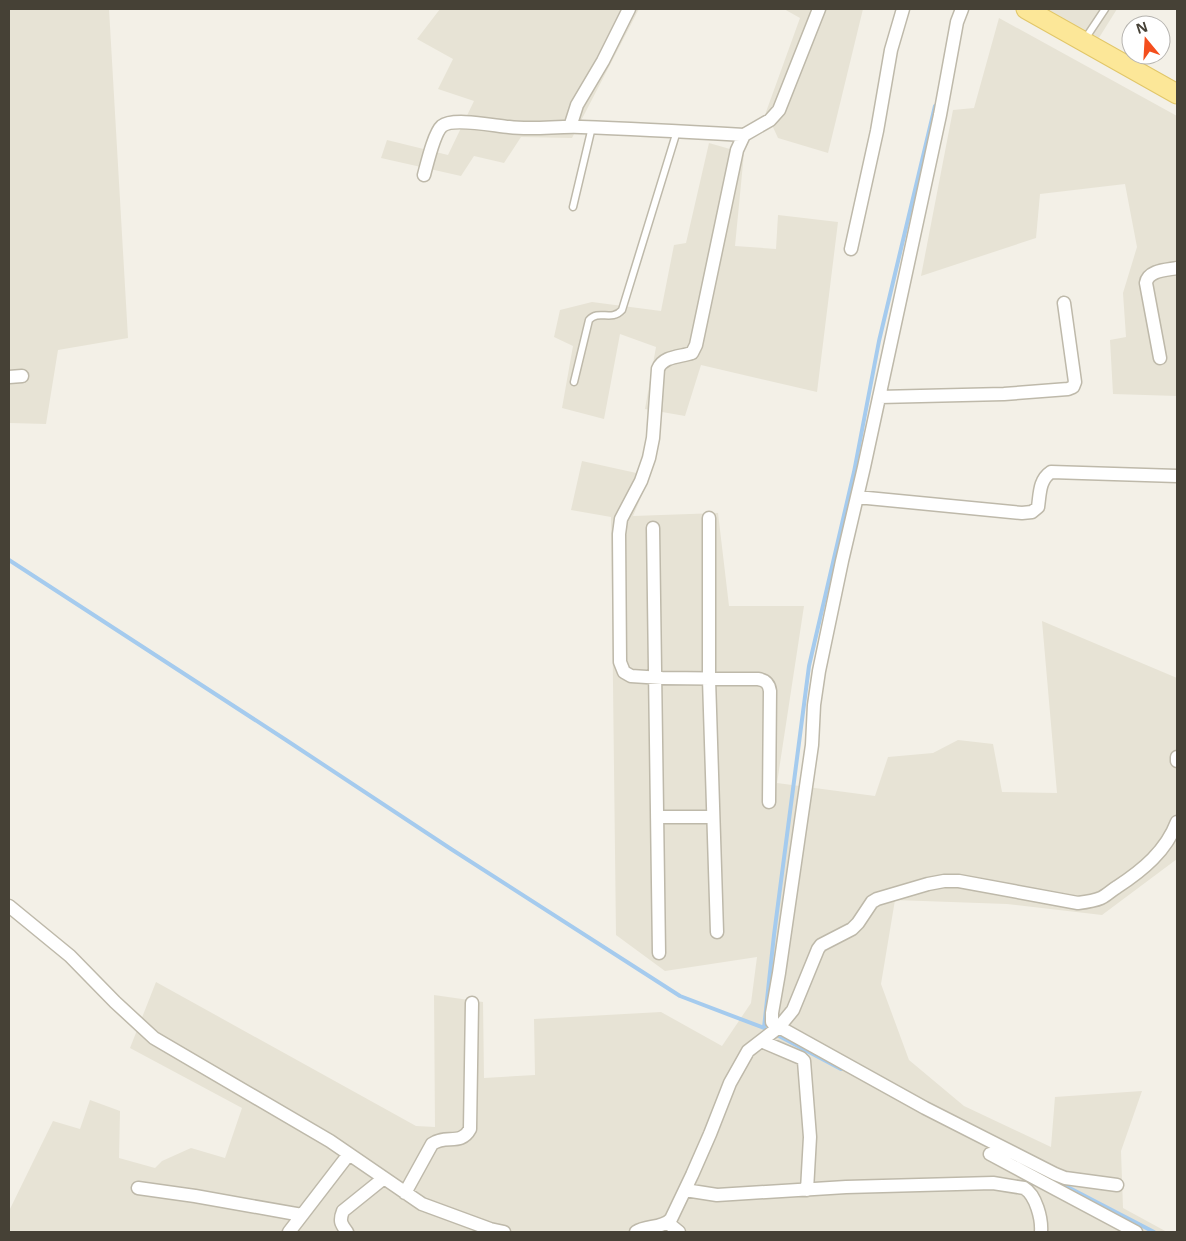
<svg xmlns="http://www.w3.org/2000/svg" width="1186" height="1241" viewBox="0 0 1186 1241" font-family="'Open Sans',sans-serif">
<rect width="100%" height="100%" fill="#f3f0e7"/>
<!-- residential -->
<path fill="#e7e3d5" d="M9,9h100l19,329 -70,12 -12,74 -36,-1 -1,3z
M440,9h199l-67,129 -51,-1 -17,26 -30,-7 -13,20 -80,-18 6,-18 61,15 26,-54 -36,-12 15,-30 -36,-20z
M784,9h79l-35,144 -50,-15 -12,-26 34,-94z
M1039,9h78l-20,32z
M999,18l178,98v280l-64,-2 -3,-54 16,-3 -3,-44 14,-46 -12,-63 -85,10 -4,44 -115,38 32,-166 21,-2z
M709,143l35,10 -9,93 41,3 2,-34 60,7 -21,170 -116,-27 -16,51 -40,-7 11,-62 -36,-13 -16,85 -42,-11 11,-62 -19,-9 6,-27 32,-8 69,9 13,-66 12,-2z
M582,461l68,15 -17,40 85,-3 11,93h75l-27,177 98,13 13,-39 45,-4 25,-13 35,4 9,48 55,1 -15,-172 135,57v181l-75,56 -95,-11 -112,-4 -14,84 28,76 55,46 87,41 4,-50 87,-6 -21,60 2,57 44,24h-1158v-21l44,-90 27,8 10,-29 30,11 -1,47 36,10 7,-7 29,-13 34,10 17,-50 -112,-60 26,-66 260,144 19,1 -1,-132 49,7 1,76 51,-3 -1,-56 127,-7 61,34 29,-43 6,-46 -92,14 -49,-36 -5,-418 -40,-7z"/>
<g fill="none" stroke-linecap="round" stroke-linejoin="round">
<!-- stream -->
<path stroke="#a5cbee" stroke-width="4" d="M9,560l277,180 165,109 229,147 84,32 77,41
M764,1028l10,-93 35,-269 45,-194 25,-131 56,-235
M1056,1181l98,51"/>
<defs>
<path id="lane" d="M1085,39l20,-30
M573,207l19,-80
M574,382l15,-62c10,-11 22,2 33,-10l55,-179"/>
<path id="street" d="M570,127l7,-22 26,-44 26,-52
M424,175c3,-11 10,-42 18,-49 11,-9 53,0 67,1 24,3 48,-1 72,0 54,2 109,5 163,8
M851,249l26,-118 14,-81 12,-41
M1160,358l-14,-75c2,-13 21,-13 31,-15
M9,377l13,-1
M879,397l125,-3 64,-5 5,-2 2,-5 -11,-79
M857,497l165,16 10,-1 6,-5c2,-13 1,-27 13,-35l126,4
M709,518v161l8,253
M653,528l6,425
M1177,757v4
M769,802l1,-111c-1,-8 -5,-11 -12,-12l-96,-1 -31,-2 -7,-4 -4,-10 -1,-128 2,-15 20,-38 8,-23 4,-20 5,-69c5,-13 22,-12 34,-16l4,-8 41,-195 7,-15 26,-15 9,-10 40,-101
M657,817h56
M9,906l61,50 45,46 39,36 176,103 92,63 68,25 14,3
M779,1027l146,81 130,66 10,4 52,7
M777,1028l-5,-6v-9l7,-40 33,-228 2,-40 5,-34 23,-110 22,-94 76,-352 17,-93 5,-13
M761,1041l40,17 3,3 6,76 -3,53
M990,1154l146,78
M138,1188l57,8 107,19
M685,1190l32,5 129,-8 147,-4 31,5c12,7 18,31 17,44
M405,1193l27,-49c14,-10 29,2 38,-15l2,-126
M668,1223l11,9
M289,1232l60,-78
M347,1232c-6,-8 -8,-11 -4,-21l41,-33
M636,1232c10,-7 26,-3 35,-13l21,-44 18,-41 20,-51 18,-32 31,-24 14,-17 25,-61 3,-4 31,-16 6,-6 14,-21 5,-3 51,-15 16,-3h15l119,22c8,-1 16,-2 23,-5 6,-3 11,-8 16,-11 26,-17 49,-36 60,-65"/>
<path id="primary" d="M1026,9l151,85"/>
</defs>
<!-- lane casing -->
<use href="#lane" stroke="#beb9aa" stroke-width="9"/>
<!-- street casing -->
<use href="#street" stroke="#beb9aa" stroke-width="15"/>
<!-- primary casing -->
<use href="#primary" stroke="#e1c668" stroke-width="21"/>
<!-- lane -->
<use href="#lane" stroke="#fff" stroke-width="6"/>
<!-- street -->
<use href="#street" stroke="#fff" stroke-width="12"/>
<!-- primary -->
<use href="#primary" stroke="#fce798" stroke-width="19"/>
</g>
<!-- border -->
<rect width="1186" height="1241" fill="none" stroke="#464136" stroke-width="20"/>
<!-- north arrow -->
<g transform="translate(1146 40) rotate(342)"><circle r="24" fill="#ffffff" stroke="#b5b3af"/>
<path d="M0-4L9 19L0 12L-9 19Z" fill="#f44e1d"/>
<text y="-8" font-size="14" font-weight="bold" text-anchor="middle" fill="#464136">N</text>
</g>
</svg>
